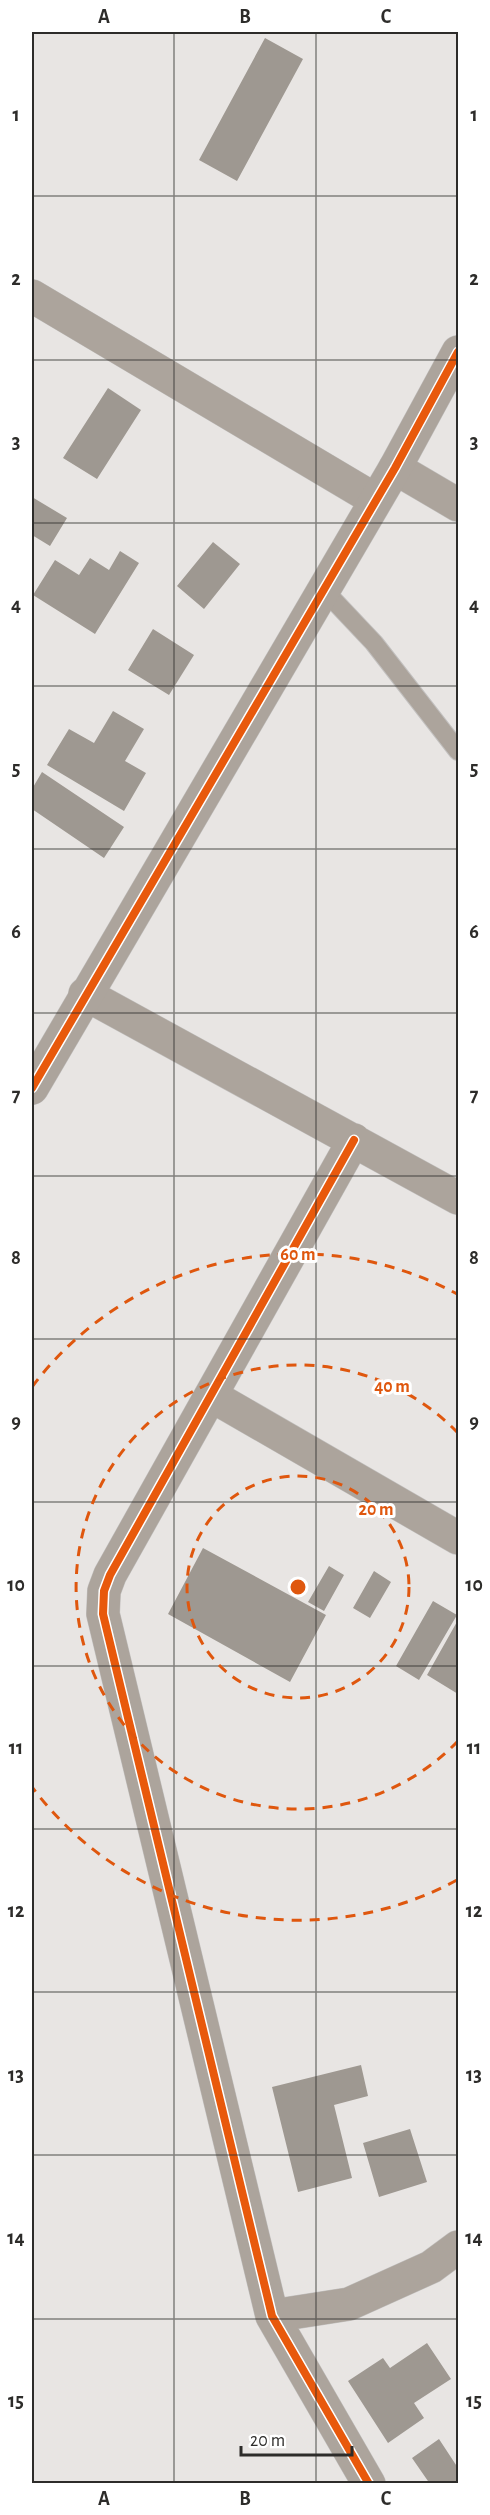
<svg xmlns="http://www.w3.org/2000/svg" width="490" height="2515" viewBox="0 0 490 2515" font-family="'Alegreya Sans',sans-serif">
<rect width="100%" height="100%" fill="#e8e5e3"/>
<!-- building -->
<path fill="#9e9891" d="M265,38l38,21 -66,122 -38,-21z
M108,388l33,22 -44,69 -34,-21z
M32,497l35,21 -17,28 -18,-11z
M213,542l27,22 -36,45 -27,-23z
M120,551l19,12 -44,71 -62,-39 22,-35 24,15 11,-17 19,12z
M153,629l41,26 -25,40 -41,-25z
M113,711l31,18 -19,32 21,12 -22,38 -77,-46 22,-36 25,14z
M42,772l82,55 -20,31 -72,-49v-20z
M203,1548l123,67 -36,67 -122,-68z
M329,1566l15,9 -20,36 -16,-9z
M374,1571l17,11 -21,36 -17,-10z
M433,1601l24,14 -38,65 -23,-14z
M458,1620v74l-31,-19z
M361,2065l7,31 -34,9 18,73 -54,14 -26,-105z
M410,2129l17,53 -48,15 -16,-54z
M427,2343l24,36 -37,24 10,15 -36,25 -40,-62 35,-23 7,10z
M439,2439l19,29v16h-28l-18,-26z"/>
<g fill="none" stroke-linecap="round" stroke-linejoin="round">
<defs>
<path id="service" d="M323,589l51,54 84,108"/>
<path id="minor" d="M32,296l342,203
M395,468l63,37
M85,994l373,204
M354,1140l-244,435 -6,16 -1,23 169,702 97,168
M212,1396l246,142
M272,2316l77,-12 82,-37 27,-20"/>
<path id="tertiary" d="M32,1088l363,-620 63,-116"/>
</defs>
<!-- service casing -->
<use href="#service" stroke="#c2c0bf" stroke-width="20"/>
<!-- minor casing -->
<use href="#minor" stroke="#c2c0bf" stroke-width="34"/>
<!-- tertiary casing -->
<use href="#tertiary" stroke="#c2c0bf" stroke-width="34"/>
<!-- service -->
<use href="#service" stroke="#aca49c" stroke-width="18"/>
<!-- minor -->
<use href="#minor" stroke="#aca49c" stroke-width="33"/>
<!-- tertiary -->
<use href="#tertiary" stroke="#aca49c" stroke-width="33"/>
<defs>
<path id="cycleway" d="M32,1088l363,-620 63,-116
M354,1140l-244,435 -6,16 -1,23 169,702 97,168"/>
</defs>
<!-- cycleway casing -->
<use href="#cycleway" stroke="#fff" stroke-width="11"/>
<!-- cycleway -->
<use href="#cycleway" stroke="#e8590c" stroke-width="8"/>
</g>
<!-- grid -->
<path fill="none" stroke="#2d2c2a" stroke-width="1.5" stroke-opacity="0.55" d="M174,32v2452M316,32v2452M32,196h426M32,360h426M32,523h426M32,686h426M32,849h426M32,1013h426M32,1176h426M32,1339h426M32,1502h426M32,1666h426M32,1829h426M32,1992h426M32,2155h426M32,2319h426"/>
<!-- distance rings -->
<g fill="none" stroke="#df570e" stroke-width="3" stroke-dasharray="10 8">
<circle cx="298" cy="1587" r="111"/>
<path d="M458 1741A222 222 0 1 1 458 1433"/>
<path d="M457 1880A333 333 0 0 1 32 1787M32 1387A333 333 0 0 1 457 1294"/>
</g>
<circle cx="298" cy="1587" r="9" fill="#df570e" stroke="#fff" stroke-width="3"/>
<g font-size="18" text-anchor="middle" font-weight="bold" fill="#df570e" stroke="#fff" stroke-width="6" stroke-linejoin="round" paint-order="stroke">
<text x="298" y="1260">60 m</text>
<text x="392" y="1392">40 m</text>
<text x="376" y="1515">20 m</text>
</g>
<!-- border -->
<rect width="490" height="2515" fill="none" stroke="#ffffff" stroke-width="66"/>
<!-- scale -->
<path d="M241 2446v9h111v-9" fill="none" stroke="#2d2c2a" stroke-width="3"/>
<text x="250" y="2446" font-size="18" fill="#2d2c2a" stroke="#ffffff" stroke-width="4.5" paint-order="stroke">20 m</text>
<rect x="33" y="33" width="424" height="2449" fill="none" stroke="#2d2c2a" stroke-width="2"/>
<g font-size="20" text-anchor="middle" font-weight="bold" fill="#2d2c2a">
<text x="104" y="23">A</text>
<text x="245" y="23">B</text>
<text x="386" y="23">C</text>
<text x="16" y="121">1</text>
<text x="474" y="121">1</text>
<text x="16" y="285">2</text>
<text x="474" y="285">2</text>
<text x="16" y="448">3</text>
<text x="474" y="448">3</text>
<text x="16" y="611">4</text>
<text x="474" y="611">4</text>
<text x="16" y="775">5</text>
<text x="474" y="775">5</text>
<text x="16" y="938">6</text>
<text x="474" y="938">6</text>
<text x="16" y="1101">7</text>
<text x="474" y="1101">7</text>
<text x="16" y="1264">8</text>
<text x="474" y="1264">8</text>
<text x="16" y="1428">9</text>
<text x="474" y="1428">9</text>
<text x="16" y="1591">10</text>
<text x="474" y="1591">10</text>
<text x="16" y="1754">11</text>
<text x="474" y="1754">11</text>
<text x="16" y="1917">12</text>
<text x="474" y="1917">12</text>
<text x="16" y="2081">13</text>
<text x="474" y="2081">13</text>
<text x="16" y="2244">14</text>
<text x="474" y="2244">14</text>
<text x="16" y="2407">15</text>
<text x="474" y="2407">15</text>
<text x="104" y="2505">A</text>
<text x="245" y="2505">B</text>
<text x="386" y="2505">C</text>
</g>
</svg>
